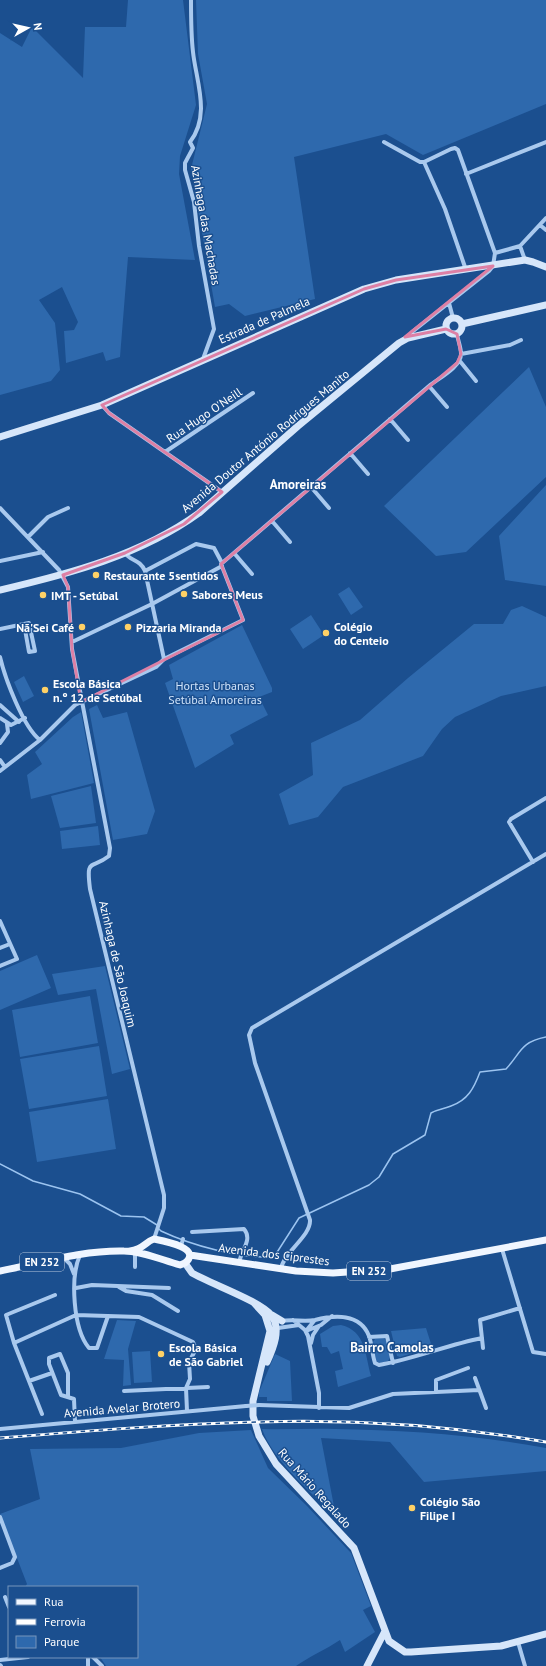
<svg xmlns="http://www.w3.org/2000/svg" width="546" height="1666" viewBox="0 0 546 1666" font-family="'PT Sans',sans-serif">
<rect width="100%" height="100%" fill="#1b4f8f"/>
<!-- green -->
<path fill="#2e69ad" d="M128,0h55l13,105 -16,51 -1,18 16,86 -67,-3 -8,100 -14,4 -3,-9 -37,11 -2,-32 10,-1 4,-8 -16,-35 -23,13 16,23 5,47 -9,11 -51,14v-362l22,14 10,-20 51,51 2,-51h41z
M196,0h350v104l-123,51 -37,-21 -92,23 21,142 -70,17 -16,-12 -14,3 -24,-138 16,-65 -9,-50z
M529,367l17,40v70l-80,75 -30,4 -52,-50z
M546,485v101l-41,-6 -6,-44z
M349,587l14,20 -12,8 -13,-21z
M522,606l24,11v69l-45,10 -46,21 -13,12 -19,27 -80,31 -25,30 -29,8 -10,-31 34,-19 -2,-32 49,-23 48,-42 66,-54h29l8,-14z
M311,615l13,20 -21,14 -13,-20z
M242,625l30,63v4l-13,5 9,18 -38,20 4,9 -39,24 -30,-85 8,-4 -4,-14z
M24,676l10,20 -11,6 -9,-20z
M97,705l6,13 24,-6 28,99 -8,23 -34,6 -24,-131z
M81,712l13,71 -63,16 -4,-24 15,-11 -7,-12 38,-35z
M91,786l5,37 -36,5 -9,-32z
M98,826l2,19 -38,4 -2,-18z
M37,955l14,33 -51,22v-39z
M105,966l25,103 -18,5 -16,-85 -38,6 -6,-21z
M90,996l8,47 -78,14 -8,-47z
M99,1046l8,50 -78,13 -9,-50z
M108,1099l8,50 -79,13 -8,-50z
M117,1320l19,1 -8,28 3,36 -8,1 1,-26 -20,-1z
M341,1325c25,6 24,30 30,51l-33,11 -3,-16 8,-2 -4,-18 -8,3 -4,-7h-5l-2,-13 13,-8z
M426,1328l6,19 -32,10 -3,-1 -6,-25z
M383,1338l4,3 3,17 -2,3 -8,2 -4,-2 -3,-19 2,-3z
M150,1351l2,31 -18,1 -2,-31z
M275,1354l15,7 2,40h-25v-4h-8v-5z
M262,1429c24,1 49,-1 73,0 70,1 142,6 211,19v23l-122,11 -34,-40 -69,-4 15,79c-25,-25 -62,-55 -74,-88z
M251,1430l17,38 39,38 44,47 20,53 -8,4 12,22 -30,20 -5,-12c-15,10 -30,16 -44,26h-190l-6,-9h37v-70h-112l2,-3 -27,-70 40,-15 -10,-50 91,-1 78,-15z"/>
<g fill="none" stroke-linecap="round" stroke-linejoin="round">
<!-- stream -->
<path stroke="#9cc4f0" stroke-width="1.5" d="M0,1164l33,17 47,13 41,22 23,1 13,8
M159,1229l2,2c32,15 77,27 113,26l25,-39 70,-33 10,-8 14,-23 32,-19 6,-22c7,-4 13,-4 20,-7 17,-6 23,-18 29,-34l26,-3c15,-16 14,-27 40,-32"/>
<!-- street -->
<path stroke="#a9c9ee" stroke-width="4" d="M191,0c0,17 0,35 2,52 3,29 18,63 -3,90l3,6 -8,15v7l9,32 5,44 15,83 -11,30
M384,142l36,20h4l27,-13 4,-1 3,2 37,103
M424,162l21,47 21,61
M466,174l80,-32
M540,225l6,5
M520,246l26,-28
M449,303l4,15
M408,337l4,-5 77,-61 4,-5 2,-13 25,-7 5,14
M461,354l49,-9 11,-5
M459,360l17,21
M429,386l18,21
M102,405l7,8 113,79
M390,419l18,21
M165,452l88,-59
M350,453l18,21
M311,487l18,21
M0,508l59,62 9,17 4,62 38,199 -1,8c-18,14 -23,1 -19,33l74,306v13l-10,31
M272,521l18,21
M28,537l20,-20 20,-9
M125,553c5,8 15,6 20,18l19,88
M234,553l18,21
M0,561l43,-9
M145,571l51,-27 18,4 8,15
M0,629l24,-5 5,-1 6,28 -6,1 -5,-28
M72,642l80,-38 70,-38
M0,657c5,21 23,70 40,83
M0,705l19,17
M0,718l11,7 14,-7
M0,743l8,-11 -1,-8
M0,760l5,7
M0,771l40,-31 35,-35 81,-38 8,-8 79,-39 -22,-56 208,-178c10,-8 32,-19 32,-32 0,-7 -3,-13 -4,-20
M533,862l-24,-40 2,-3 35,-21
M0,921l17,38 -17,7
M0,948l10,-4
M192,1232l52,-3c9,11 -3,21 -5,34
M181,1246l2,-7
M502,1249l31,103 13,2
M135,1252v15
M80,1255c-10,22 -7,74 9,93h8l11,-32
M63,1257l7,7 4,10
M281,1268c4,-17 30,-32 29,-48l-55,-157 -6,-28 3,-7 294,-174
M119,1287l7,4 26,4 26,16
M76,1288l16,-3 77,3
M293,1320l12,10 3,6 11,57v15
M281,1321c12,-2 23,1 34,-1 19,-5 45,-7 54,16 3,8 3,18 6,27l4,2c35,-6 68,-20 103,-27
M276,1326l2,2 21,-3
M306,1331l15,-6 11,-9
M306,1331l8,-10
M369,1337l18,-1 6,27
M14,1343l-8,-28 49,-20
M311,1343l2,-8 6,-9
M483,1348l-3,-28 40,-12
M475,1378l11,30
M29,1381l23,-8
M124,1391l84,-4
M436,1392v-12l32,-12
M68,1396v-23l-8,-19 -11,4v6l12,31 13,4 1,23
M259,1405l90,3 44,-14 86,-4
M42,1414l-28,-71 62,-28 63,2 54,25 3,7 -7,13 1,17 -4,9 1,23
M0,1429l246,-23
M0,1517l15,40 -3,6 -12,5
M5,1597l4,10
M518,1642l7,24
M93,1657l9,9
M0,1660l28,-3
M0,1665l1,1
M88,1666v-9"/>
<!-- secondary -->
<path stroke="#d6e6fa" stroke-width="7" d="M446 326a8 8 0 1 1 16 0a8 8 0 1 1-16 0Z
M462,324l84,-19
M0,437l102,-32 262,-116 32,-9 129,-20 8,2 13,5
M0,590c69,-16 141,-35 199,-77l99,-87 101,-83 9,-5 38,-9
M185,1263l7,10c19,11 68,28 79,42 11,13 2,34 -4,47
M254,1303l11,12 5,16 -17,70v15l6,20 17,28 78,84 35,93 16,11h6l90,-6 45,-12
M272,1315l10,6
M367,1666l18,-35"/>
<!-- primary -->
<path stroke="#f0f6ff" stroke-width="7" d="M190,1255l106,16 37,2 57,-4 156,-29
M0,1271c41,-8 82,-21 124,-20 18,0 38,9 56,14l5,-2c18,-15 -21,-22 -31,-24 -9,3 -10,10 -24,12"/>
<defs>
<path id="rail" d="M0,1438c86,-7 173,-14 260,-16 95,-3 192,4 286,20"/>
</defs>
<!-- rail casing -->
<use href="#rail" stroke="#fff" stroke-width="3"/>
<!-- rail -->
<use href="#rail" stroke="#1b4f8f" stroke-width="1.5" stroke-dasharray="4.5" stroke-linecap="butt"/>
<!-- street-bridge -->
<path stroke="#a9c9ee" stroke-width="4" d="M246,1406l13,-1"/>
</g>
<!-- marked area -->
<path fill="none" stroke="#dd80a5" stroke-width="3" stroke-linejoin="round" d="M493,266l-88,71 41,-8 11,5 4,20 -4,9 -236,201 22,56 -162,82 -9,-53 -4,-62 -5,-12 62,-22 59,-29 38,-32 -113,-79 -7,-8 262,-116 32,-9z"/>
<!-- markers -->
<g fill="#ffd166" stroke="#1b4f8f" stroke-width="1.5">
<circle cx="96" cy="575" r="4"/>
<circle cx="184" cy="594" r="4"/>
<circle cx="43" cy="595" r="4"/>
<circle cx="82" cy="627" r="4"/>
<circle cx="128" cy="627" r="4"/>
<circle cx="326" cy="633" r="4"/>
<circle cx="45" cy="690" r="4"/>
<circle cx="161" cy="1354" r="4"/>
<circle cx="412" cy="1508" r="4"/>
</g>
<g text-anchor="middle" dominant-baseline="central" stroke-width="3" stroke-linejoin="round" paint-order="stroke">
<!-- shield labels -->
<g fill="#1b4f8f" stroke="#bbcadd" stroke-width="1">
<rect x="20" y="1253" width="44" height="18" rx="3"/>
<rect x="347" y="1262" width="44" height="18" rx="3"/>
</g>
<g font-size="11" font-weight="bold" fill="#fff">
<text x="42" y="1262">EN 252</text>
<text x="369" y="1271">EN 252</text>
</g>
<!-- street labels -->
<g font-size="12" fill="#fff" stroke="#1b4f8f">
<text transform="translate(206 225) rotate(80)">Azinhaga das Machadas</text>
<text transform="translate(264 320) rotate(-24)">Estrada de Palmela</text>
<text transform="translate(204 415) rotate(-34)">Rua Hugo O'Neill</text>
<text transform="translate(265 441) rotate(-40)">Avenida Doutor António Rodrigues Manito</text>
<text transform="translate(118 964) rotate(77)">Azinhaga de São Joaquim</text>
<text transform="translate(274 1254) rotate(7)">Avenida dos Ciprestes</text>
<text transform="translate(122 1408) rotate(-5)">Avenida Avelar Brotero</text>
<text transform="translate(315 1488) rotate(48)">Rua Mário Regalado</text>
</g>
<!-- poi labels -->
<g font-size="12" font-weight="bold" fill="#fff" stroke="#1b4f8f" text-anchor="start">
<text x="104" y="575">Restaurante 5sentidos</text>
<text x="192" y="594">Sabores Meus</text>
<text x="51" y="595">IMT - Setúbal</text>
<text x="334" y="626">Colégio<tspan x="334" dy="14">do Centeio</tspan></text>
<text x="74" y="627" text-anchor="end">Nã'Sei Café</text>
<text x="136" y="627">Pizzaria Miranda</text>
<text x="53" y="683">Escola Básica<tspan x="53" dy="14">n.º 12 de Setúbal</tspan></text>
<text x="169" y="1347">Escola Básica<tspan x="169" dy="14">de São Gabriel</tspan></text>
<text x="420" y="1501">Colégio São<tspan x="420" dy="14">Filipe I</tspan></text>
</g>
<!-- park labels -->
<g font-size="12" fill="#cfe3fa" stroke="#1b4f8f">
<text x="215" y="685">Hortas Urbanas<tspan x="215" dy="14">Setúbal Amoreiras</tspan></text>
</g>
<!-- neighbourhood labels -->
<g font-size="13" font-weight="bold" fill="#fff" stroke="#1b4f8f">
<text x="298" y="484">Amoreiras</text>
<text x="392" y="1347">Bairro Camolas</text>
</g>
</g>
<!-- legend -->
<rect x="8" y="1586" width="130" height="72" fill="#1b4f8f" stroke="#7695bc"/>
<rect x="16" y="1599" width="20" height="6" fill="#f0f6ff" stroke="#7695bc"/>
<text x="44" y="1606" font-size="12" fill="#ffffff">Rua</text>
<rect x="16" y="1619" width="20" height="6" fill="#ffffff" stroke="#7695bc"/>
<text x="44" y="1626" font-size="12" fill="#ffffff">Ferrovia</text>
<rect x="16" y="1636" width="20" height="12" fill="#2e69ad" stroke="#7695bc"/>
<text x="44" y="1646" font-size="12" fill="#ffffff">Parque</text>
<!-- north arrow -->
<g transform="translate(28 28) rotate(82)" stroke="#1b4f8f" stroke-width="3" paint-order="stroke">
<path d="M0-3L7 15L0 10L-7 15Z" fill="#ffffff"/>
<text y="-6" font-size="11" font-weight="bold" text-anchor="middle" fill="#ffffff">N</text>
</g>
</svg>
